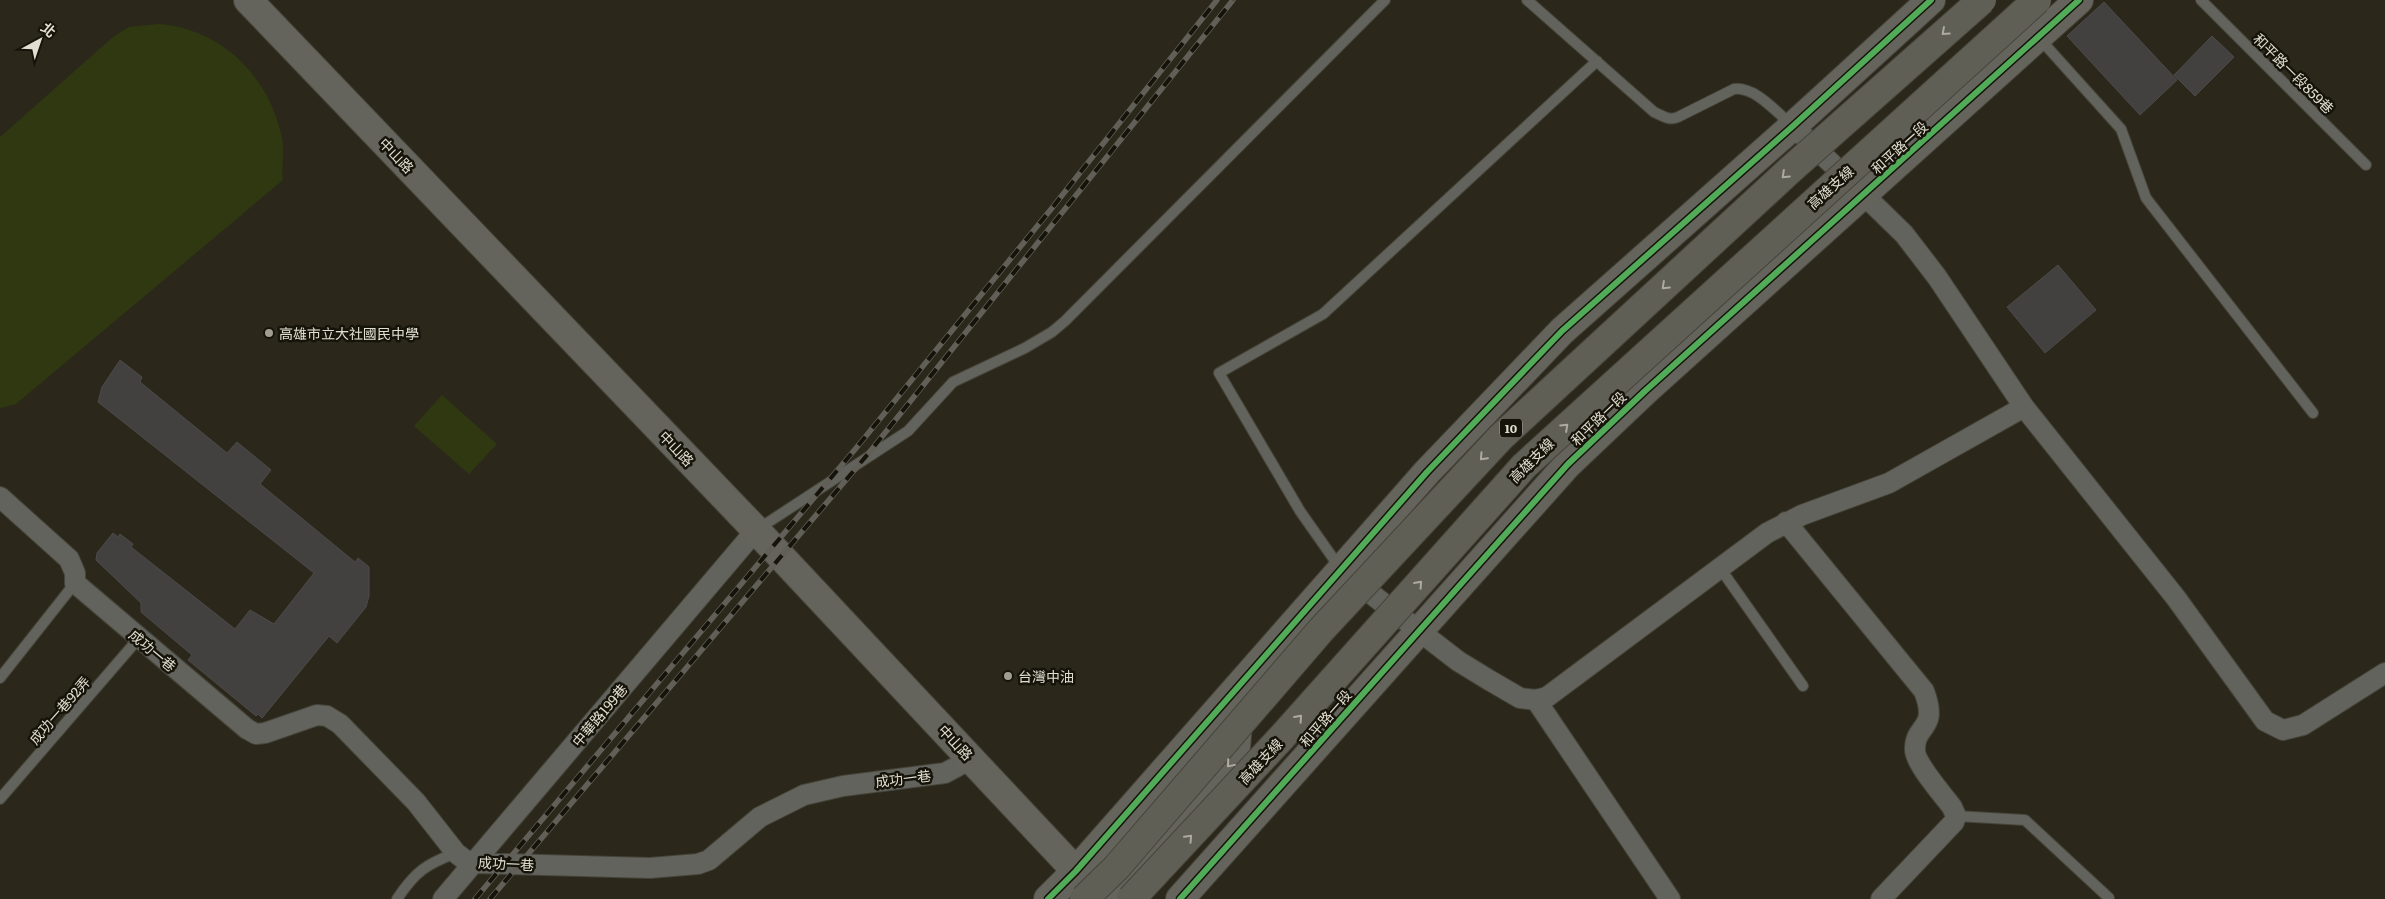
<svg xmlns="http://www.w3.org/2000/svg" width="2385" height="899" viewBox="0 0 2385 899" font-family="Literata,'Noto Sans TC',serif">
<rect width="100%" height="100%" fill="#2b281b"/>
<!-- green -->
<path fill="#2f3811" d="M159,24c63,5 110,52 123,114 3,13 -1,28 1,42l-267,224 -16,4v-271l113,-100 16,-10z
M442,395l55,49 -28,30 -55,-48z"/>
<!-- building -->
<path fill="#424140" stroke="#4d4b4a" d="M2104,2l73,78 -37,35 -73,-79z
M2212,36l22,21 -39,39 -21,-21z
M2058,265l38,45 -51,43 -38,-46z
M120,360l22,17 -2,5 87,71 10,-11 34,28 -11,14 95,78 3,-4 11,9v29l-3,11 -29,36 -8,-7 -67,82 -4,-4 -2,2 -68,-56 4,-5 -51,-43v-9l-45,-43 1,-7 16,-20 5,4 2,-3 13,10 -2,3 104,82 15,-19 24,14 40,-51 -216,-171 4,-15z"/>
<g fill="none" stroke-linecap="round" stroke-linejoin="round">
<defs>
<path id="lane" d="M1527,0l127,112c9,4 15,9 24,5l56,-28c21,-3 43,24 59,37
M2201,0l165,165
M2039,38l82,91 25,69 167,215
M758,529l150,-98 45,-49 72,-34 27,-16 13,-11 320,-321
M1340,568l-40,-57 -81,-138 104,-59 274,-253
M1720,568l83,118
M0,678l75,-95
M0,799l139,-161
M1956,816l69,4 84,78
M397,899c18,-27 29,-35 59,-46"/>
<path id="street" d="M1793,126l111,108 33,43 87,130 152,191 89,123 18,9 20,-5 82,-52
M0,497l69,62 6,14v10l172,146 9,5 9,-1 52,-18 10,1 13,8 76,78 40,51 9,7 11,3 174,5 48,-4 11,-4 51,-43 44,-22 39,-9 102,-13 26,-14
M1786,522l138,169c15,40 -9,32 -9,58 -1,13 28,46 37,58l4,9 -2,6 -73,77
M1352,579l106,82 31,19 31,18 16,2 11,-3 220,-164 35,-18 87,-32 135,-76
M1536,700l134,199
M443,899l313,-369"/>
<path id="secondary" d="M248,0l508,530 333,355
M1048,899l28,-28 351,-399 135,-141 231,-205 138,-126
M1110,899l125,-140 4,-47
M1180,899l388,-435 77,-73 434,-391"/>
</defs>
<!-- lane casing -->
<use href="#lane" stroke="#46443a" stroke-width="12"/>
<!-- street casing -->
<use href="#street" stroke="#46443a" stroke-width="22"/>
<!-- secondary casing -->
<use href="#secondary" stroke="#46443a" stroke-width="30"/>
<!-- lane -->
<use href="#lane" stroke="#62635c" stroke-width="10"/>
<!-- street -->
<use href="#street" stroke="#62635c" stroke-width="20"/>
<!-- secondary -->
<use href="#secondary" stroke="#64645c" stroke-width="28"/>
<defs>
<path id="rail" d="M475,899l382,-452 195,-239 165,-208
M490,899l378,-445 365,-454"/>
</defs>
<!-- rail casing -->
<use href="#rail" stroke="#615f57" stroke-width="5.5"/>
<!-- rail -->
<use href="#rail" stroke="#16130a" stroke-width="4" stroke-dasharray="11" stroke-linecap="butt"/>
<defs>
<path id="highway-bridge" d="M1084,899l32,-31 205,-238 180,-193 289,-267 192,-170
M1131,899l151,-162 242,-271 513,-466"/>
</defs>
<!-- highway-bridge casing -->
<use href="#highway-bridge" stroke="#46443a" stroke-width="30" stroke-linecap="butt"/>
<!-- highway-bridge -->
<use href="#highway-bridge" stroke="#605f56" stroke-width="28"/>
<defs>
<path id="cycleway" d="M1048,899l28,-28 351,-399 135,-141 231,-205 138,-126
M1180,899l388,-435 77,-73 434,-391"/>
</defs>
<!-- cycleway casing -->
<use href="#cycleway" stroke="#16130a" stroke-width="9"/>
<!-- cycleway -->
<use href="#cycleway" stroke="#51ab58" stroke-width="6"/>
</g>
<!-- one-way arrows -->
<defs><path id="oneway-chevron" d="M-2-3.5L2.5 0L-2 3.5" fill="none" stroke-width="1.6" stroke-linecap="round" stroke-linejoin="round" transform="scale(1.25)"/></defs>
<g stroke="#adab9f">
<use href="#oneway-chevron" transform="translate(1945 32) rotate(138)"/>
<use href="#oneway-chevron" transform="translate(1785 175) rotate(137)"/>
<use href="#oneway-chevron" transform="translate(1665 286) rotate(137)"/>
<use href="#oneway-chevron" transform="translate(1565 427) rotate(-43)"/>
<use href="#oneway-chevron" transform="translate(1483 457) rotate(133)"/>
<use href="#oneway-chevron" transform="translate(1419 584) rotate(-48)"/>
<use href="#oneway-chevron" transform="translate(1299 718) rotate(-48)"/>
<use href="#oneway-chevron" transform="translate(1189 838) rotate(-47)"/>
</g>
<use stroke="#afada2" href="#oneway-chevron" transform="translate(1230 764) rotate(130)"/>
<!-- markers -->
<g fill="#a19e91" stroke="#16130a" stroke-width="2">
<circle cx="269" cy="333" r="5"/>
<circle cx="1008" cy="676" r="5"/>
</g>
<g text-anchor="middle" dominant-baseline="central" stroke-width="5" stroke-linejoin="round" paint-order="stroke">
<!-- shield labels -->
<rect fill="#16130a" stroke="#a4a195" stroke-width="1" x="1500" y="418.5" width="22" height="19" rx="4"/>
<g font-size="12" font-weight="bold" fill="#e1ded0">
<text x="1511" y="428">10</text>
</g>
<!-- street labels -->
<g font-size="14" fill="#e1ded0" stroke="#16130a">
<text transform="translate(2294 73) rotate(45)">和平路一段859巷</text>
<text transform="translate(1899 147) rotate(-42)">和平路一段</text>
<text transform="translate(397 155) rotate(46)">中山路</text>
<text transform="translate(1830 187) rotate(-42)">高雄支線</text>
<text transform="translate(1598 418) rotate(-44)">和平路一段</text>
<text transform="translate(677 448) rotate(46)">中山路</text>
<text transform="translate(1531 460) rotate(-45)">高雄支線</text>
<text transform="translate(153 650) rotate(40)">成功一巷</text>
<text transform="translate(59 710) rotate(-49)">成功一巷92弄</text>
<text transform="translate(599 715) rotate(-50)">中華路199巷</text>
<text transform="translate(1325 718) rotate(-49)">和平路一段</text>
<text transform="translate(956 742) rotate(47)">中山路</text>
<text transform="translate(1260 761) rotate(-47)">高雄支線</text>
<text transform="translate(903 778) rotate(-7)">成功一巷</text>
<text transform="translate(506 863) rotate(3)">成功一巷</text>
</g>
<!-- poi labels -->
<g font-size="14" fill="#e1ded0" stroke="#16130a" text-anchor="start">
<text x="279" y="333">高雄市立大社國民中學</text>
<text x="1018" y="676">台灣中油</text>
</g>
</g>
<!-- north arrow -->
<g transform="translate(40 40) rotate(40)" stroke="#16130a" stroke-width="4" paint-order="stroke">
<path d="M0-4L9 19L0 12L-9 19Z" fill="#e1ded0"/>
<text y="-8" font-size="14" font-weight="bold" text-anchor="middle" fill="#e1ded0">北</text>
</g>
</svg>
